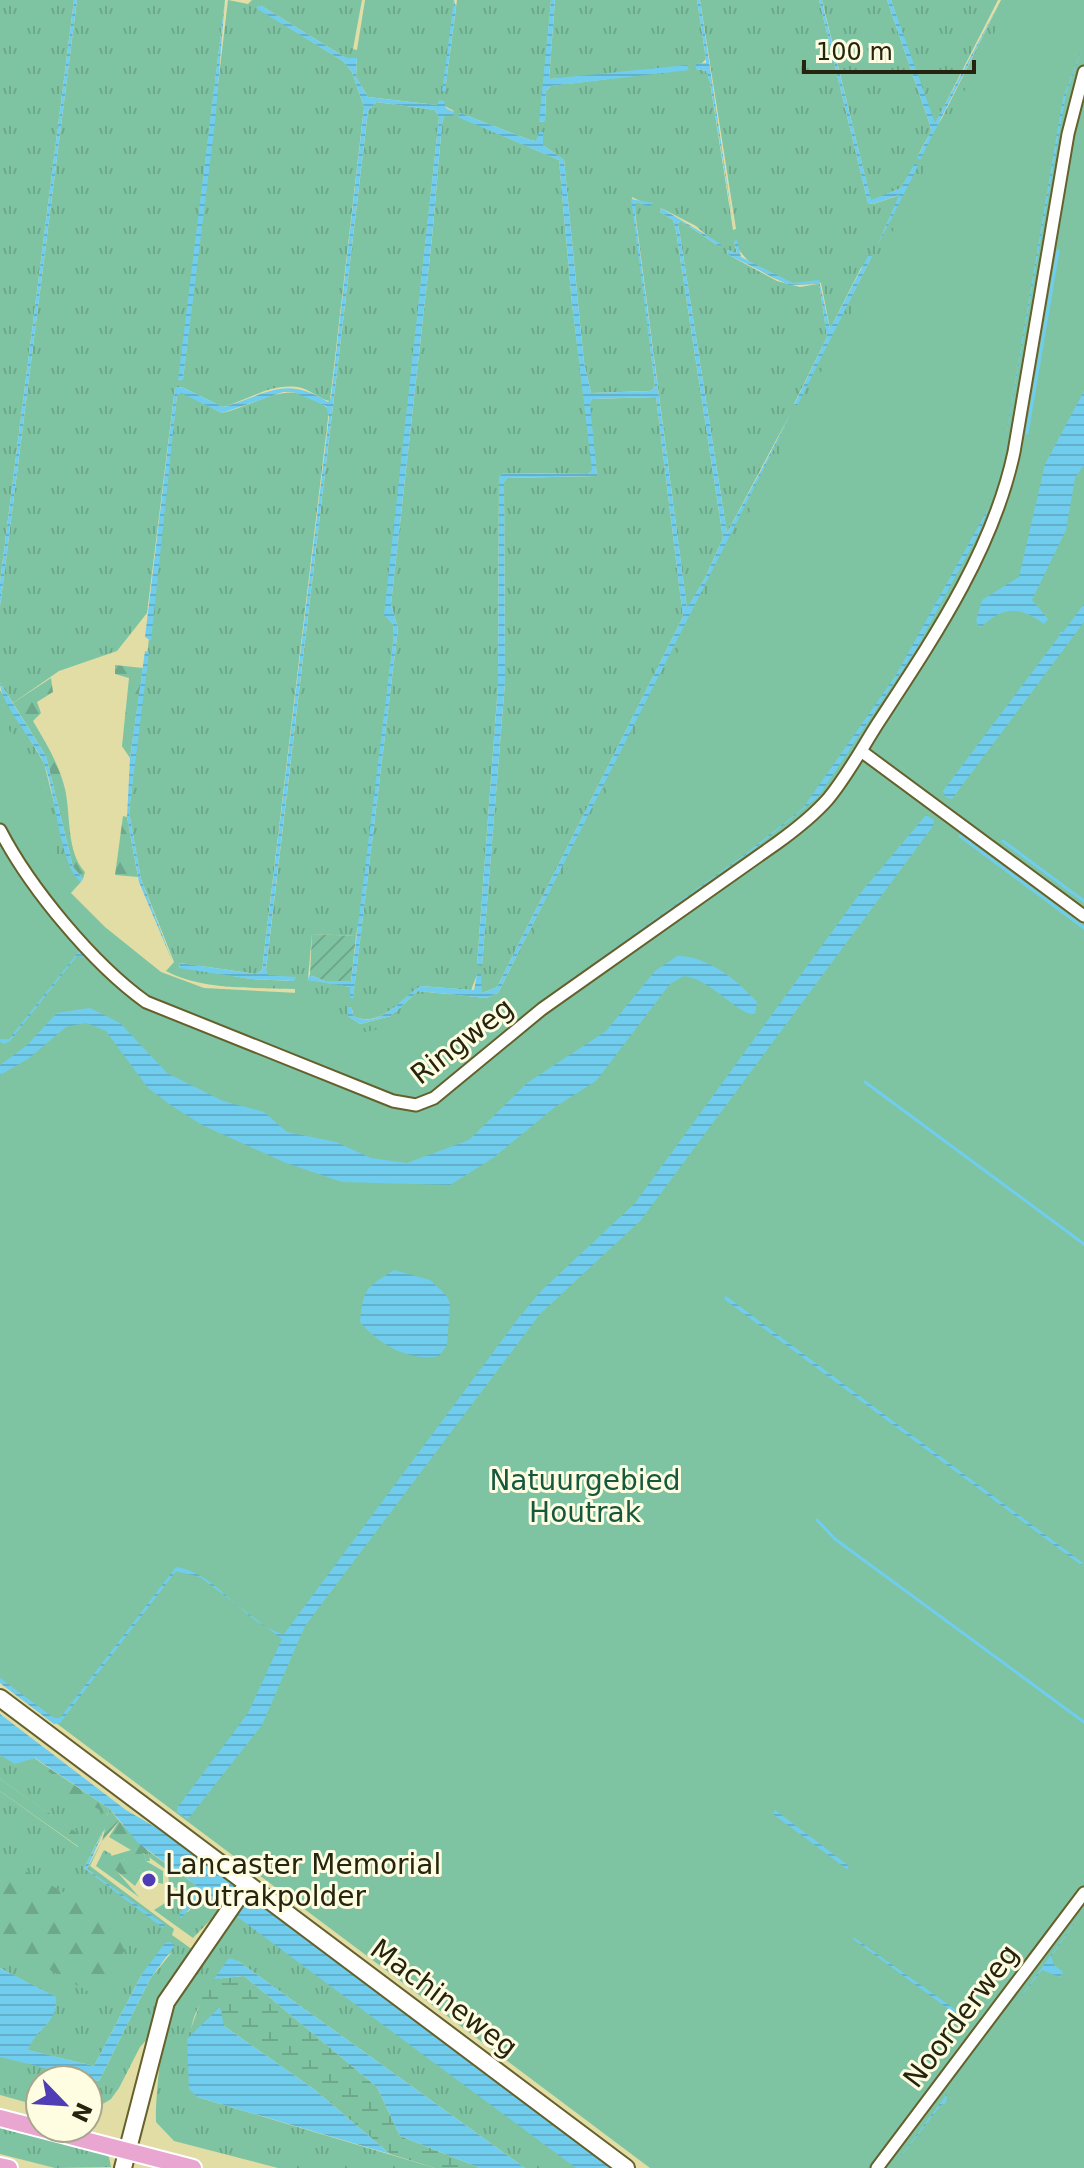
<svg xmlns="http://www.w3.org/2000/svg" width="1084" height="2168" viewBox="0 0 1084 2168" font-family="'DejaVu Sans',sans-serif">
<defs>
<pattern id="grass-tufts" width="24" height="20" patternUnits="userSpaceOnUse" patternTransform="scale(2)"><rect width="24" height="20" fill="#7ec4a3"/><path d="M3 7l-1-3M5 7V3M7 7l1-3M15 17l-1-3M17 17v-4M19 17l1-3" fill="none" stroke="#6da88b"/></pattern>
<pattern id="forest-firs" width="22" height="20" patternUnits="userSpaceOnUse" patternTransform="scale(2)"><rect width="22" height="20" fill="#7ec4a3"/><path d="M5 1l3.5 6h-7zM16 11l3.5 6h-7z" fill="#6da88b"/></pattern>
<pattern id="wetland-marsh" width="20" height="14" patternUnits="userSpaceOnUse" patternTransform="scale(2)"><rect width="20" height="14" fill="#7ec4a3"/><path d="M1 5h8M5 5V1M11 12h8M15 12V8" fill="none" stroke="#6da88b"/></pattern>
<pattern id="garden-furrows" width="10" height="10" patternUnits="userSpaceOnUse" patternTransform="scale(2)"><rect width="10" height="10" fill="#7ec4a3"/><path d="M-1 1l2-2M0 10L10 0M9 11l2-2" fill="none" stroke="#6da88b"/></pattern>
<pattern id="water-rules" width="6" height="5" patternUnits="userSpaceOnUse" patternTransform="scale(2)"><rect width="6" height="5" fill="#71cdee"/><path d="M0 2.5h6" fill="none" stroke="#62b0cb"/></pattern>
</defs>
<rect width="100%" height="100%" fill="#e2dda5"/>
<!-- grass -->
<path fill="url(#grass-tufts)" fill-rule="evenodd" d="M0,0h74l-74,582z
M77,0h148l-46,380 4,-1 45,-379 20,4 4,-4h110l-9,49 4,1 8,-50h89l-9,91 12,-91h94l-11,122 5,-1 1,-30 5,-5 137,-17 -139,10 6,-79h142l9,59 -10,10 10,2 4,11 23,148 3,-1 -36,-229h119l49,203 5,1 27,-9 -24,52 39,-83 -14,24 -30,13 -49,-201h65l43,125 1,6 -14,26 25,-39 59,-118h31l-512,1003 -137,42 -193,-46 -89,-71 67,51 43,13 84,3v-6c-42,-2 -91,2 -129,-18l8,-9 -33,-83 -12,-67 48,-417 4,-3 41,21c36,-8 72,-40 107,-3l-67,560 -6,4 -76,-11 -1,4 72,12 43,2 -27,-6 -1,-5 102,-859 8,-9 59,8 4,8 -54,497 8,9 1,10 -31,265 -7,37 -44,-2 -4,45 42,8v11h3l45,-369 -7,-25 41,-366 10,-114 2,-8 10,-5 -15,-8 -2,2 -69,-8 -12,-20 1,-18 -11,-1 -86,-53 -3,3 86,53 9,11 12,35 -34,294c-9,-1 -18,-10 -28,-13 -29,-7 -53,12 -79,19l-41,-20 -7,1 -28,225 -30,38 -58,20 -46,32 -13,-20v-76zM460,113l70,27 6,1 7,-8v12l21,15 20,202 7,31 59,-2 5,-5 -23,-189 18,9 -14,-4 -2,2 53,405 18,-31 18,-40 -47,-307 -3,-11 -13,-8 1,-4 35,18 24,21 -39,-26 -3,2 49,310 64,-121 -293,581 -12,5 -68,-7 -27,25 -31,8 -12,-8 4,-9 1,9c28,13 47,-17 68,-30l50,4 6,-15 5,18 15,-6 186,-370 -27,-220 -64,2 -3,5 8,72 -90,2 -3,4 1,200 -23,283h-5l21,-280 1,-209 5,-3 84,1 5,-4 -21,-166 -13,-144 -100,-43zM734,241c9,21 38,41 62,43 10,0 15,-5 25,-1l9,46 31,-61 11,-12 -76,150 -2,-2 33,-67 -7,-48 -2,-5 -18,3 -23,-6 -50,-27 1,-4 9,4z
M891,0h107l-63,124 -2,-1z
M0,690l44,73 26,104 11,15 -12,13 -69,-74z
M0,1755l34,3 76,59 -26,51 81,59 -78,-58 15,-28 -12,25 84,63 -2,6 21,15 -30,41 -10,42 -13,14 -21,41 -8,11 -23,14v-33h-48v26l-40,-11v-39l99,25 51,-102 22,-27 -30,22 -48,92 -67,-16c9,-22 30,-26 29,-52l-56,-30v-177l78,56 4,-10 -82,-58z
M104,1850l7,4 3,14 25,29 -43,-31z
M148,1851l48,34 -15,24 7,3 17,-20 17,16 -29,30 -39,-28 16,-10 7,-12 -8,-2 -1,-15 -19,-14z
M144,1853l2,8 17,10v13l-7,-2 -2,-9h-11l-20,-12 3,-4z
M252,1894l370,274h-97l-287,-207c-54,52 -53,65 -41,136l238,71h-157l-104,-27 -18,-19c-1,-26 7,-100 17,-123 14,-27 58,-80 79,-105z
M0,2124l100,27 9,6 2,10 -56,1 -55,-14z"/>
<!-- forest -->
<path fill="url(#forest-firs)" d="M115,665l28,3 -13,90 -8,-12 7,-68 -14,-4z
M51,678l2,14 -16,10 4,11 -8,8c13,22 26,43 32,68 6,26 1,63 20,83l-2,7 -10,-12 -27,-111 -33,-53z
M123,816l4,1 11,60 -23,-2z
M34,1758l76,51 -3,6c-20,-16 -43,-15 -57,-43l-20,4 -2,-11z
M0,1779l83,58 -4,10 -79,-56z
M119,1821l29,30 2,10h-4l-2,-8 -21,7 20,13 -8,13 -26,-21 2,-9 20,-6 -22,-13z
M0,1857l135,75 -37,65 -98,-55z"/>
<!-- wetland -->
<path fill="url(#wetland-marsh)" d="M244,1976l133,111 23,49 80,32h-45l-45,-14 -75,-64 -91,-64 -37,13 17,-46 10,-14z"/>
<!-- park -->
<path fill="#7ec4a3" d="M1011,0h73v2168h-434l-650,-487v-967l39,68 22,91 8,18 36,36 56,45 43,16 94,5 49,32 18,7 20,-4 45,-26 57,4 13,-6z"/>
<!-- garden -->
<path fill="url(#garden-furrows)" d="M312,934l44,2 -5,46 -26,-1 -15,-6z
M110,1809l9,12 -17,20 3,-12 -7,9z"/>
<!-- water -->
<path fill="url(#water-rules)" d="M74,0h3l-77,607v-25z
M225,0l-10,123 -32,256 -5,1z
M454,0l2,7 -11,84h-3z
M551,0h4l-6,79 138,-14 2,5 -138,16 -5,5 -1,30 -6,1z
M697,0h3l34,230 -24,-148 -4,-11 -10,-2v-5l10,-1v-4z
M819,0h3l2,10 47,190 30,-12 14,-25 3,3 -41,81 22,-52 -26,9 -5,-1z
M887,0h4l44,123 66,-123 -81,160 -3,-2 14,-27 -1,-6z
M260,5l86,53h11l-1,19 12,20 69,8 2,-5 5,1 2,7 8,4 -1,4h-9l-2,8 -10,114 -41,366 7,25 -45,370 -3,-1v-11l-43,-7 3,-5 15,6h26l43,-347 -1,-10 -9,-9 55,-497 -4,-8 -59,-8 -8,9 -102,858 2,6 28,2 -2,4 -43,-2 -72,-11 1,-5 76,11 6,-4 67,-553 -3,-11 -33,-14h-10l-61,21 -41,-20 -4,2 -26,246 -6,-4 30,-249 7,-1 41,20c43,-11 60,-33 105,-5l3,-4 33,-291 -12,-35 -9,-11 -87,-53z
M1084,43l-18,51 -68,389 65,-385z
M460,113l70,27 6,1 3,-9h4v13l21,15 20,202 7,31 59,-2 5,-5 -24,-187 22,4 -3,4 -14,-5 -1,13 52,393 18,-30 18,-40 -47,-307 -3,-11 -13,-8 1,-4 60,36 -1,3 -39,-26 -3,2 49,310 65,-120 -294,580 -12,5 -68,-7 -27,25 -31,8 -12,-8 -1,-9h5l1,9c28,14 47,-18 68,-30l53,4 3,-16h4l1,19 15,-6 186,-370 -27,-220 -64,2 -2,5 7,72 -90,2 -3,4 1,200 -23,284 -5,-1 21,-280 1,-209 5,-3 84,1 4,-4 -20,-166 -13,-144 -101,-43z
M737,240l4,17 52,26 26,-3 11,49 39,-75 3,2 -75,150 -3,-1 33,-68 -7,-48 -2,-5 -29,1 -62,-31 1,-4 9,3 -3,-12z
M1084,391v74l-9,13 -9,52 -34,70 16,19 -4,5c-25,-19 -43,-17 -64,4l-4,-7 6,-21 37,-23 26,-113z
M989,507l-9,24 -65,120 -97,146 -64,52 -223,159 213,-153 59,-47 93,-133z
M1084,604v18l-132,177 -7,-2 -2,-6 117,-156 -1,-3h4z
M145,651l4,1 -20,160 12,67 32,84 -34,-81 -12,-65 3,-59z
M0,683l46,73 27,111 10,12 -2,3c-22,-17 -25,-90 -37,-118 -8,-21 -44,-60 -44,-81z
M926,815l8,5 -1,6 -292,394 -101,94 -235,312 -43,99 -74,94 -11,-7v-4l71,-95 34,-74 -82,-62 -24,-6 -116,152 -6,1 -54,-41v-5l54,40h6l116,-151c44,7 67,58 108,67l233,-314 23,-28 95,-89 223,-307z
M80,950l9,8 -12,-2 -67,85 -5,3 -5,-2v-3h9z
M677,956c31,0 60,24 80,46l-2,12c-15,3 -44,-35 -71,-38l-14,8 -74,97 -41,26 -62,51 -43,27 -108,-3 -56,-19 -84,-38 -30,-19 -24,-18 -42,-57 -20,-8 -20,4 -38,32 -28,16v-10l26,-19 31,-33 33,-5 30,15 47,50 56,28 41,11 23,20 49,10 35,16 36,5 62,-23 58,-57 79,-52 49,-60z
M394,1270l36,10 16,15 4,8 -3,42 -8,11c-31,6 -60,-12 -79,-34 4,-35 5,-33 34,-52z
M726,1296l357,267 -2,2 -357,-266z
M0,1714l126,96 36,21 450,337h-36l-371,-275 -24,25 -2,-2 17,-31 -58,-42 -28,-34 -75,-51 -20,6 -15,-9z
M775,1810l74,56 -2,3 -74,-55z
M105,1828l-18,41 78,56 -2,3 -79,-60z
M1084,1910l-33,47 3,8 9,7 -3,5 -18,-7 -28,36z
M853,1937l103,73 -2,3 -101,-74z
M170,1942l5,3 -25,34 -51,102 -99,-24v-89l56,29c2,28 -20,30 -28,53l66,16 48,-92 23,-31z
M229,1958l9,3 287,207h-45l-80,-32 -23,-49 -133,-111 -30,3z
M220,2007l4,19 91,64 75,64 -193,-57 -8,-8 -2,-50z
M998,2025l-51,69 -1,9 -5,2 -49,63z"/>
<g fill="none" stroke-linecap="round" stroke-linejoin="round">
<!-- stream -->
<path stroke="#71cdee" stroke-width="3" d="M1027,433l31,-182
M960,836l124,92
M1003,841l81,60
M865,1082l219,162
M817,1520l18,19 249,183"/>
<defs>
<path id="street" d="M861,751l223,165
M0,830c30,58 93,134 146,172l247,99 23,4 18,-7 108,-89 235,-166c18,-13 36,-27 51,-44 19,-23 34,-51 50,-76 55,-84 115,-172 136,-271l54,-318 16,-62
M877,2168l207,-275"/>
<path id="secondary" d="M0,1698l626,470
M123,2168l43,-166 80,-116"/>
<path id="primary" d="M0,2118l193,50
M0,2166l9,2"/>
</defs>
<!-- street casing -->
<use href="#street" stroke="#65602c" stroke-width="15"/>
<!-- secondary casing -->
<use href="#secondary" stroke="#65602c" stroke-width="20"/>
<!-- primary casing -->
<use href="#primary" stroke="#fff" stroke-width="20"/>
<!-- street -->
<use href="#street" stroke="#fff" stroke-width="11"/>
<!-- secondary -->
<use href="#secondary" stroke="#fff" stroke-width="16"/>
<!-- primary -->
<use href="#primary" stroke="#e9a6d0" stroke-width="16"/>
</g>
<!-- markers -->
<circle fill="#4f3db5" stroke="#fffde1" stroke-width="3" cx="149" cy="1880" r="8"/>
<g text-anchor="middle" dominant-baseline="central" stroke-width="6" stroke-linejoin="round" paint-order="stroke">
<!-- street labels -->
<g font-size="28" fill="#26240e" stroke="#fffde1">
<text transform="translate(462 1041) rotate(-38)">Ringweg</text>
<text transform="translate(444 1998) rotate(37)">Machineweg</text>
<text transform="translate(961 2016) rotate(-53)">Noorderweg</text>
</g>
<!-- park labels -->
<g font-size="28" fill="#16583f" stroke="#fffde1">
<text x="585" y="1480">Natuurgebied<tspan x="585" dy="32">Houtrak</tspan></text>
</g>
<!-- poi labels -->
<g font-size="28" fill="#26240e" stroke="#fffde1" text-anchor="start">
<text x="165" y="1864">Lancaster Memorial<tspan x="165" dy="32">Houtrakpolder</tspan></text>
</g>
</g>
<!-- north arrow -->
<g transform="translate(64 2104) rotate(115)"><circle r="38" fill="#fffde1" stroke="#a8a68d" stroke-width="2"/>
<path d="M0-6L14 30L0 20L-14 30Z" fill="#4f3db5"/>
<text y="-12" font-size="22" font-weight="bold" text-anchor="middle" fill="#26240e">N</text>
</g>
<!-- scale -->
<path d="M804 60v12h170v-12" fill="none" stroke="#26240e" stroke-width="4"/>
<text x="816" y="60" font-size="24" fill="#26240e" stroke="#fffde1" stroke-width="6" paint-order="stroke">100 m</text>
</svg>
